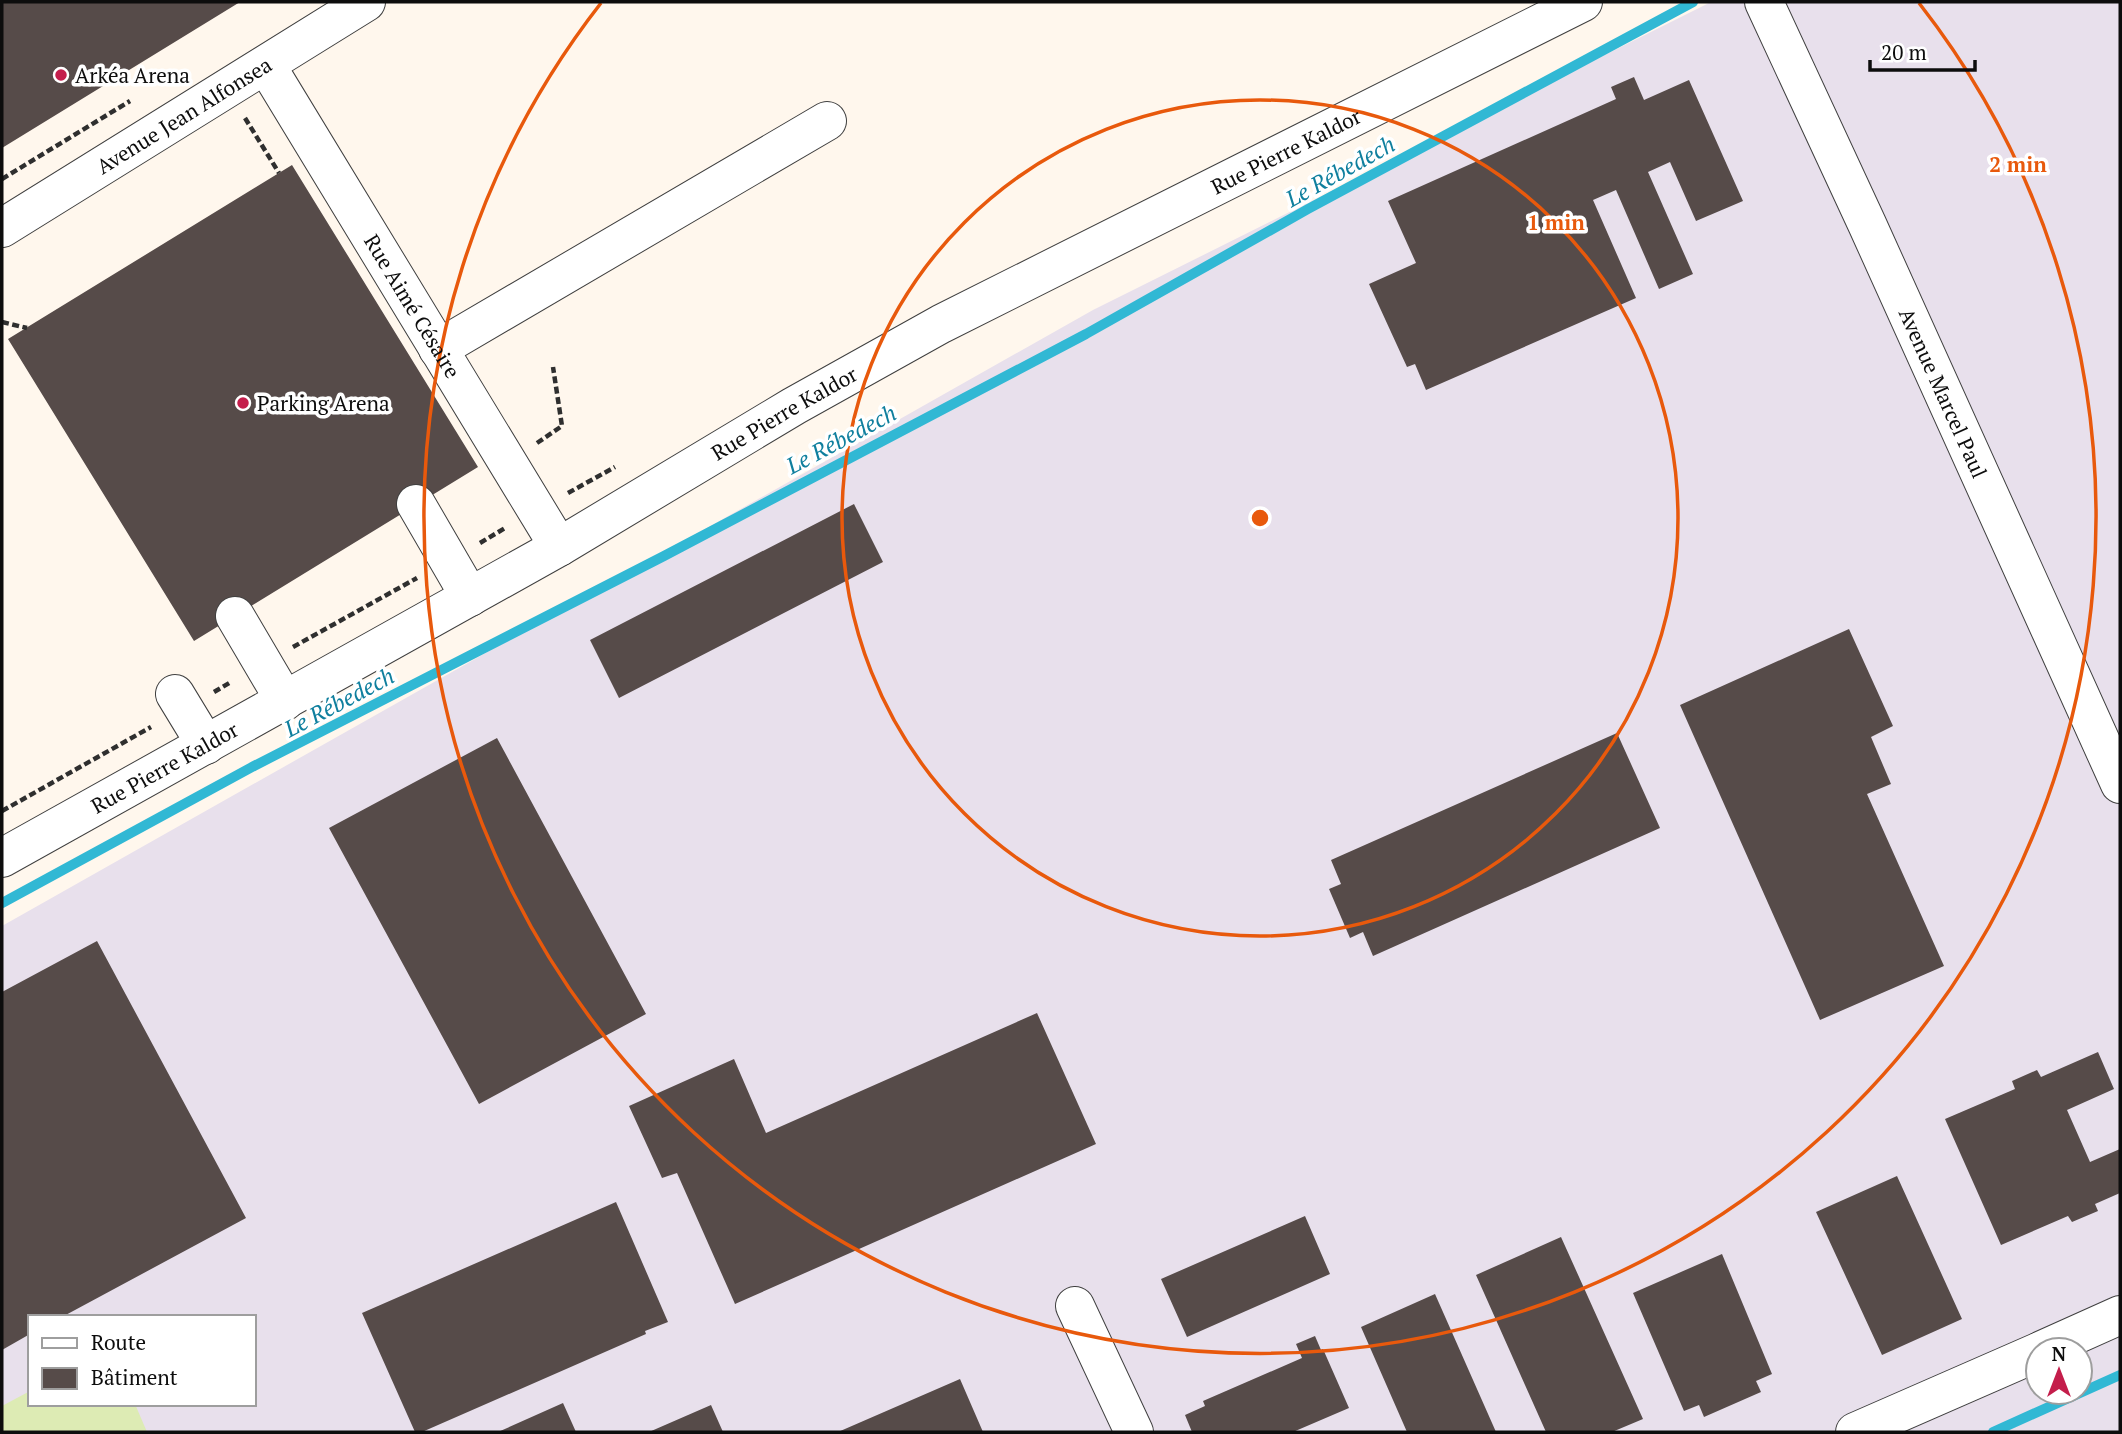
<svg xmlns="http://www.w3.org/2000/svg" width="2122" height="1434" viewBox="0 0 2122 1434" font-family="'PT Serif',serif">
<rect width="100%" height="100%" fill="#fff7ed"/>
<!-- industrial -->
<path fill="#e8e0ec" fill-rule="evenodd" d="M1711,2h409v1430h-2118v-506l1091,-616zM30,1317h224v87h-224zM2038,1350h42v42h-42z"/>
<!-- green -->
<path fill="#ddebb4" d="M30,1391v13h105l12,28h-145v-26z"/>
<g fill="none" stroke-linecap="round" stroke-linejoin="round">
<!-- stream -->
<path stroke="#31b8d4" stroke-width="10" d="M2,903l252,-137 410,-210 422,-222 222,-125 385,-207
M1993,1432l127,-57"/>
</g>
<!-- building -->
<path fill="#564b49" d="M2,2h238l-238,146z
M1634,77l10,23 45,-20 54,121 -47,20 -26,-59 -22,10 45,102 -34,15 -43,-99 -23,10 43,98 -210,92 -11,-26 -8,3 -38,-83 47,-21 -28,-62 228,-102 -5,-12z
M292,165l186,302 -284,174 -186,-302z
M854,504l29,58 -264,136 -29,-58z
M1849,629l44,97 -22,11 20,47 -24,10 77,172 -124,54 -140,-315z
M1617,733l43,95 -287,128 -10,-24 -13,6 -21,-49 12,-5 -10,-24z
M497,738l149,276 -167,90 -150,-276z
M97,941l149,277 -184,99h-32v17l-28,16v-358z
M1037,1013l59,131 -361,160 -58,-131 -15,5 -33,-72 105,-47 32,74z
M2098,1052l16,37 -47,21 23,52 30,-13v44l-25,11 3,7 -26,11 -4,-6 -67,29 -56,-126 70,-30 -3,-8 25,-11 4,7z
M1897,1176l65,143 -80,36 -66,-143z
M616,1202l52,120 -23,9 1,3 -224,98h-7l-53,-119z
M1305,1216l25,58 -143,63 -26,-58z
M1561,1237l82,182 -31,13h-66l-70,-157z
M1722,1254l50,120 -16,7 5,11 -57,25 -5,-12 -15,6 -51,-118z
M1435,1294l61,138h-89l-46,-105z
M1315,1336l6,14 2,-1 26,59 -56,24h-101l-7,-17 20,-9 -2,-5 99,-43 -6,-14z
M960,1379l23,53h-145z
M563,1403l13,29h-78z
M711,1405l12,27h-74z"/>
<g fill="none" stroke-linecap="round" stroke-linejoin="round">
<defs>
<g id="minor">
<path id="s1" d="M1764,2l103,222 253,560"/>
<path id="s2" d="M266,65l293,482"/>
<path id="s3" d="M2,228l364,-226"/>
<path d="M438,349l389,-228"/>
<path d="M416,504l54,93"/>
<path d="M235,616l50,85"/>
<path d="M175,694l31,51"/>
<path id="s4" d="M2,858l557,-311 235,-141 147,-82 642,-322"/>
<path d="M1075,1306l59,126"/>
<path d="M2042,1350l78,-35"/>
<path d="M1855,1432l183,-80"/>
</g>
</defs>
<!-- minor casing -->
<use href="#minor" stroke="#404040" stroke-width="40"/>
<!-- path -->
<path stroke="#2f2f2f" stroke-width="4.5" stroke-dasharray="7 3.5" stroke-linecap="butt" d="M245,118l34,55
M2,179l128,-78
M2,322l25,6
M537,443l25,-17 -9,-59
M568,493l47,-26
M480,543l25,-15
M293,647l124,-69
M214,692l17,-10
M2,811l149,-84"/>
<!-- minor -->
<use href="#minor" stroke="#fff" stroke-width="38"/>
</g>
<!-- distance rings -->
<g fill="none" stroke="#e8590c" stroke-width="3.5">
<circle cx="1260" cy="518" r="418"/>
<path d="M1919 3A836 836 0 1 1 601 3"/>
</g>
<!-- markers -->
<g fill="#c41d4b" stroke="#fff" stroke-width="2.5">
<circle cx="61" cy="75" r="7"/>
<circle cx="243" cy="403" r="7"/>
</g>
<g text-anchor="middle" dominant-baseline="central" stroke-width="7" stroke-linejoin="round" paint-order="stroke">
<!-- poi labels -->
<g font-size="21" fill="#0d0d0d" stroke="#fff" text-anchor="start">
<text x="75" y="75">Arkéa Arena</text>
<text x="257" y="403">Parking Arena</text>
</g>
<!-- street labels -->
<g font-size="21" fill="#0d0d0d" stroke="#fff">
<text stroke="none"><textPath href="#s3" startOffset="214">Avenue Jean Alfonsea</textPath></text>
<text stroke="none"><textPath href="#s4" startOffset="1466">Rue Pierre Kaldor</textPath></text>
<text stroke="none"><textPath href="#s2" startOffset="282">Rue Aimé Césaire</textPath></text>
<text stroke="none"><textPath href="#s1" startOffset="430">Avenue Marcel Paul</textPath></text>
<text stroke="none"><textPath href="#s4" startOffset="900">Rue Pierre Kaldor</textPath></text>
<text stroke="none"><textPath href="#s4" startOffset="186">Rue Pierre Kaldor</textPath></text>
</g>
<!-- water labels -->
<g font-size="23" font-style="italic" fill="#0f7f9e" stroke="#fff">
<text transform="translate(1340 171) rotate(-29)">Le Rébedech</text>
<text transform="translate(841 439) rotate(-28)">Le Rébedech</text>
<text transform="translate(339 702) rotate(-28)">Le Rébedech</text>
</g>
</g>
<circle cx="1260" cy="518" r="10" fill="#e8590c" stroke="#fff" stroke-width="3.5"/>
<g font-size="21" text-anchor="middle" font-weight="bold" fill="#e8590c" stroke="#fff" stroke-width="7" stroke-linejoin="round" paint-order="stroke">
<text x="2018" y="172">2 min</text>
<text x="1556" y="230">1 min</text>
</g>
<!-- border -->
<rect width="2122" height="1434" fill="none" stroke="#0d0d0d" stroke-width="7"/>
<!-- legend -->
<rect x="28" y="1315" width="228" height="91" fill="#ffffff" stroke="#9e9e9e" stroke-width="2"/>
<rect x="42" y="1338" width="35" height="10" fill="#ffffff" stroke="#9e9e9e" stroke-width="2"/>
<text x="91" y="1350" font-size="21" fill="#0d0d0d">Route</text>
<rect x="42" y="1368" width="35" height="21" fill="#564b49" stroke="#9e9e9e" stroke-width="2"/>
<text x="91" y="1385" font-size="21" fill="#0d0d0d">Bâtiment</text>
<!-- north arrow -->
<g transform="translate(2059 1371)"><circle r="33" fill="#ffffff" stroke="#9e9e9e" stroke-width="2"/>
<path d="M0-5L12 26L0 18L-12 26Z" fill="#c41d4b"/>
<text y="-10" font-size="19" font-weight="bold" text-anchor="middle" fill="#0d0d0d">N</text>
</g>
<!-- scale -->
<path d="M1870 60v10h105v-10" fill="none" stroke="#0d0d0d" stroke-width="3.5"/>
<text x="1881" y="60" font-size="21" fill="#0d0d0d" stroke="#ffffff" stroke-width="5" paint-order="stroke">20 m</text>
</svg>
